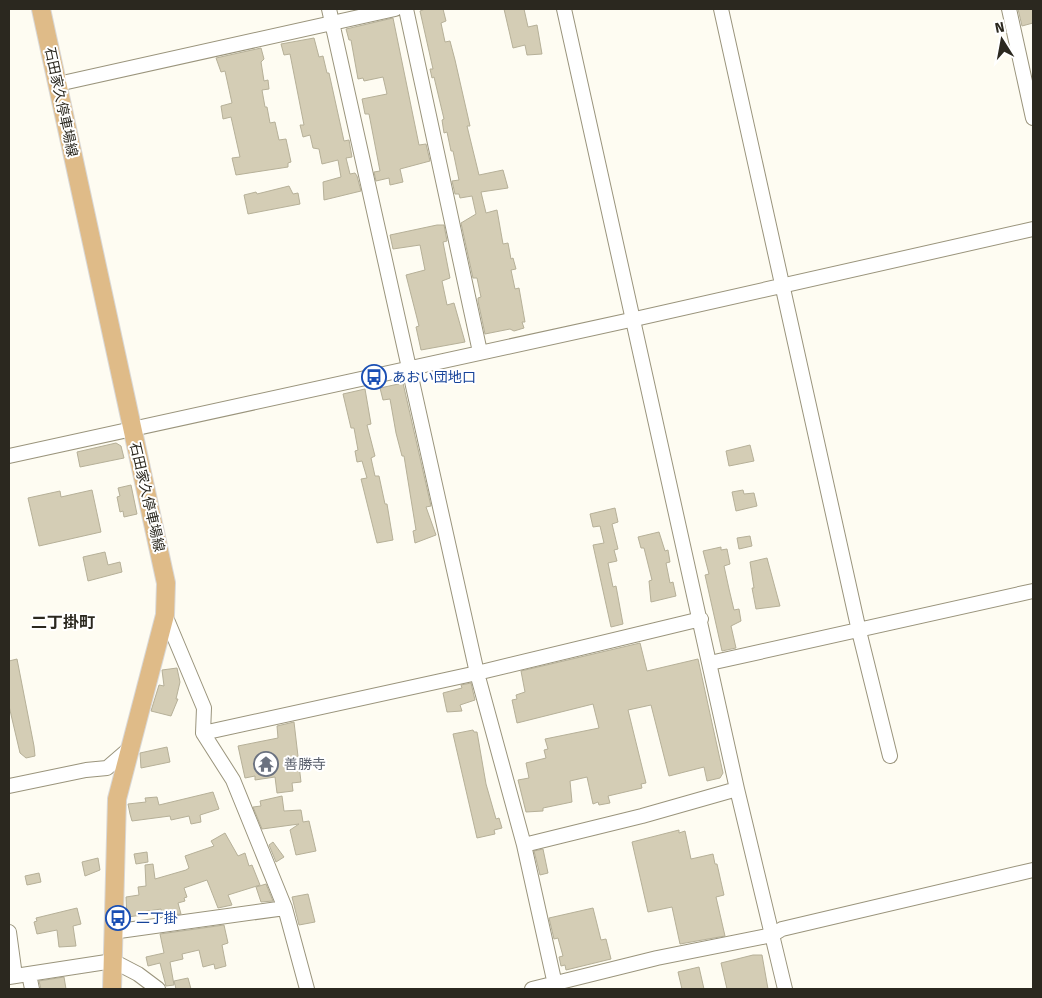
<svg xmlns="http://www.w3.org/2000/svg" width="1042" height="998" viewBox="0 0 1042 998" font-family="'Fira Sans','Noto Sans JP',sans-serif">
<rect width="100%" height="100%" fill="#fefcf2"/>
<!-- building -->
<path fill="#d4cdb5" stroke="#b6b098" d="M425,9h18l3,12 -5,2 4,19 5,-1 5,19 15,66h-3l12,49 24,-5 5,18 -27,4 5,21 11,-3 6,34 5,-1 3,16 2,-1 3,11 -5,1 4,19 4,-1 6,34h-3l2,6 -10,3 -4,-2 -25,5 -7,-33v-3l3,-1 -4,-19h-4l-12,-55 15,-9 -4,-18 -12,2 -1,-4h-4l-3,-13 7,-1 -6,-29h-2l-4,-19 -3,1 -2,-13 2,-1 -10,-42 -2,1 -2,-9h3l-13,-58z
M504,9h20l4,18 9,-2 5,29 -15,1 -2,-10 -12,3z
M1018,9h15v14l-11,3z
M393,18l26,127 7,-1 4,17 -30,8 3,13 -13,3 -1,-7 -13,3 -2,-9 6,-1 -11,-57h-4l-3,-15 25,-5 -4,-17 -19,4 -1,-3 -5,1 -7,-39h-2l-3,-11z
M314,38l5,19 4,-1 4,17h2l15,68 5,-1 3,17 -6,1 4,16 5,-1 2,3 4,15 -37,9 -1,-18 18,-5 -3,-17 -16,4 -3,-15 -6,-1 -3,-13 -7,2 -3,-12h4l-14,-71 -6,1 -3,-11z
M261,48l3,11 -3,3 3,19 4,-1 1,9 -7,1 3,17h2l3,16 5,-1 4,18 7,-1 5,23 -3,1v4l-52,8 -4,-17 8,-1 -9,-40 -8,2 -2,-13 11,-3 -7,-32 -4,1 -5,-14z
M289,186l4,8 5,-1 2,11 -52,10 -4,-19 12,-3 1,2z
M437,225h7l3,16 -4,1 7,36 -8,3 5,24 7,-2 11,39 -44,8 -5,-23 3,-1 -13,-51 19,-5 -5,-25 -27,4 -3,-14z
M403,383l28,123 -5,1 10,28 -21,8 -2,-12 3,-1 -12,-74h-2l-6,-23 -6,-34 -7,1 -3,-12z
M365,389l6,35 -4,1 8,31 -4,2 4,18h4l6,28h2l6,36 -16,3 -16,-64 6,-1 -5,-17 -5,1 -2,-11 3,-1 -4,-22h-3l-8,-34z
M116,443l5,3 3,12 -44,9 -3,-15z
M750,445l4,16 -25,5 -3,-15z
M131,485l6,29 -13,3 -1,-6 -3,1 -3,-15 3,-1 -2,-8z
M92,490l9,42 -62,14 -11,-48 32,-7 1,6z
M743,490l1,4 10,-1 3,13 -21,5 -4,-19z
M615,508l3,14 -6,2 6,25 -4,1 3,11 -9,2 5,24 3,-1 7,38 -12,3 -18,-82 11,-2 -4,-17 -7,1 -3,-13z
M659,532l6,19 3,-1 2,12 -4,1 4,20 3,-1 3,14 -25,6 -2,-21 3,-1 -8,-32h-3l-3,-11z
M750,536l2,10 -13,3 -2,-11z
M721,547v3l6,-1 3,15 -6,2 5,23 5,21 5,-1 2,12 -10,5 5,22 -14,3 -17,-76 4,-1 -6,-23z
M105,552l3,13 12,-3 2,10 -34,9 -5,-24z
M767,558l13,48 -24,3 -4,-21h2l-4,-26z
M640,643l7,28 51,-12 25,114 -3,5 -13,3 -3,-14 -35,9 -18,-71 -23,5 18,73 -5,1 1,4 -34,8 2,7 -11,2 -1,-3 -5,2 -6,-27 -17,4 2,21 -29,6v3l-17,1 -8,-32 11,-2 -3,-15 20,-5 -2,-8 4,-1 -3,-10 54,-11 -6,-24 -76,19 -5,-23 5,-1 -1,-4 9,-3 -4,-21z
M17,659l17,87 1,10 -9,2 -6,-5 -11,-47v-45z
M177,668l3,14 -4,17h2l-7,17 -20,-5 8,-26 5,1 -2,-16z
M471,683l4,17 -15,5 2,6 -15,1 -4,-19 19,-5 -1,-3z
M294,722l7,60 -9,1 1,8 -16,2 -2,-16 -20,3v-4l-10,2 -7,-32 40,-8 -1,-12z
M473,730l1,2h3l9,52 10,35 3,-1 3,10 -8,2 1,4 -18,4 -24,-104z
M167,747l3,15 -29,6 -1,-15z
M213,792l6,17 -19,6 1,7 -10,2 -2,-8 -18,4 -1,-4 -38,5 -2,-7 -2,-10 18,-2 -1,-4 12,-1 2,8z
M282,796l2,15 17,-1 2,12 6,-1 7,30 -20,4 -6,-25 9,-6 -37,5 -9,-22 8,-1 -1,-5z
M679,830v3l6,-2 6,28 22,-5 2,10h2l7,31 -8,2 9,39 -45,8 -8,-37 -24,5 -16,-70z
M225,833l13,23 7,-3 4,13 3,-1 8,20 -32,10 4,10 -14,3 -11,-28 -23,8 3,9 -3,1 1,3 -7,2 3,11 -19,2 -1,-7 -19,3 1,3 -16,2 -1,-20 13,-2 -1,-8 8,-1 -1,-21 8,-1 2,15 31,-9 3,-2 -4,-12 29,-10 -3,-5z
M273,842l11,15 -8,5 -7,-17z
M543,849l5,24 -8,2 -6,-24z
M147,852l1,10 -12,2 -2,-10z
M98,858l2,12 -15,6 -3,-14z
M39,873l2,9 -14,3 -2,-9z
M266,884l7,17 -12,1 -5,-15z
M308,894l7,28 -16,3 -7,-28z
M77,908l4,16 -8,2 3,20 -17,1 -2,-17 -20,4 -3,-12 3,-1 -1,-3z
M593,908l8,32 5,-1 5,20 -45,11 -1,-5 -4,1 -2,-9 4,-1 -5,-18 -4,1 -5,-21z
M224,925l4,18 -6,2 4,21 -11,3 -1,-5 -11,3 -4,-17 -17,4 1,5 -13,3 4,23 -8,1 -6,-23 -12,3 -2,-9 18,-4 -4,-19z
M753,955h9l6,34h-41l-6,-26z
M699,967l5,22h-22l-4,-17z
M64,977l2,12h-25l-2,-8z
M188,978l3,11h-15l-2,-8z"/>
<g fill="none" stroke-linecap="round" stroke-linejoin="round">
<defs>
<path id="minor" d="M329,9l148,664 47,172 32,144
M406,9l74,343
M564,9l173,780 48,200
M721,9l138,622 31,125
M1009,9l24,109
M58,84l337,-75
M9,456l626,-137 398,-90
M165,615l39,93 -1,25 30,47 52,128 22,81
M710,663l323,-72
M203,733l274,-60 224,-54
M9,786l77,-16 21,-2 22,-19
M524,845l118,-29 95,-27
M9,932l6,44
M112,932l173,-24
M29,974l3,15
M9,977l104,-16 25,13 20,15
M532,989l125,-31 115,-23 10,-6 251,-59"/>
<path id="major" d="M41,9l125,574 -1,32 -48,184 -5,190"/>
</defs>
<!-- minor casing -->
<use href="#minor" stroke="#9a947c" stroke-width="16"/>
<!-- major casing -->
<use href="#major" stroke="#d9d8d7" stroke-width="20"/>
<!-- minor -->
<use href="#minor" stroke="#fff" stroke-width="14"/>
<!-- major -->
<use href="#major" stroke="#dfbb88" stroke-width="18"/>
</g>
<!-- icons -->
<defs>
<symbol id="bus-ring" viewBox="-11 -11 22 22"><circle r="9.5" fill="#fff" stroke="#1a4fb4" stroke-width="1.5"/><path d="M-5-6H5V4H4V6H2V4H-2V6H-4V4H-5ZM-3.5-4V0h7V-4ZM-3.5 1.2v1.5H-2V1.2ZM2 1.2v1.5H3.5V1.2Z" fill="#1a4fb4"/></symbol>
<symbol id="temple-ring" viewBox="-11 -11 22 22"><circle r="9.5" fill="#fff" stroke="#6b7280" stroke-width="1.5"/><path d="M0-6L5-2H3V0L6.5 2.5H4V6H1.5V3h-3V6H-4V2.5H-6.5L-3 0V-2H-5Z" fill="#6b7280"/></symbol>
</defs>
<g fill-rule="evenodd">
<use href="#bus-ring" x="360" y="363" width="28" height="28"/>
<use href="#temple-ring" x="252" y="750" width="28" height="28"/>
<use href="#bus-ring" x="104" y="904" width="28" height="28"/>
</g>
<g text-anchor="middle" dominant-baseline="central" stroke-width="4" stroke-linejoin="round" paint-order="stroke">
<!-- street labels -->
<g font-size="14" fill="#2b281f" stroke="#fff">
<text transform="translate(61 102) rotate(78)">石田家久停車場線</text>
<text transform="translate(147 497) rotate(77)">石田家久停車場線</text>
</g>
<!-- transit labels -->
<g font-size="14" fill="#164399" stroke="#fff" text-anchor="start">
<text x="392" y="377">あおい団地口</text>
<text x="136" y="918">二丁掛</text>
</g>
<!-- worship labels -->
<g font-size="14" fill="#5b616d" stroke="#fff" text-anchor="start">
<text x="284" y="764">善勝寺</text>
</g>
<!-- quarter labels -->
<g font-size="16" font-weight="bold" fill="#2b281f" stroke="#fff">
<text x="63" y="622">二丁掛町</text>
</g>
</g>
<!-- border -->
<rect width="1042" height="998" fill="none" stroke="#2b281f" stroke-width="20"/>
<!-- north arrow -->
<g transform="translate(1002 40) rotate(349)" stroke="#ffffff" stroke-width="4" paint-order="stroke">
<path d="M0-4L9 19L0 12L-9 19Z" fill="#2b281f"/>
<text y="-8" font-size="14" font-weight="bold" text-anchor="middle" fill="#2b281f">N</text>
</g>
</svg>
